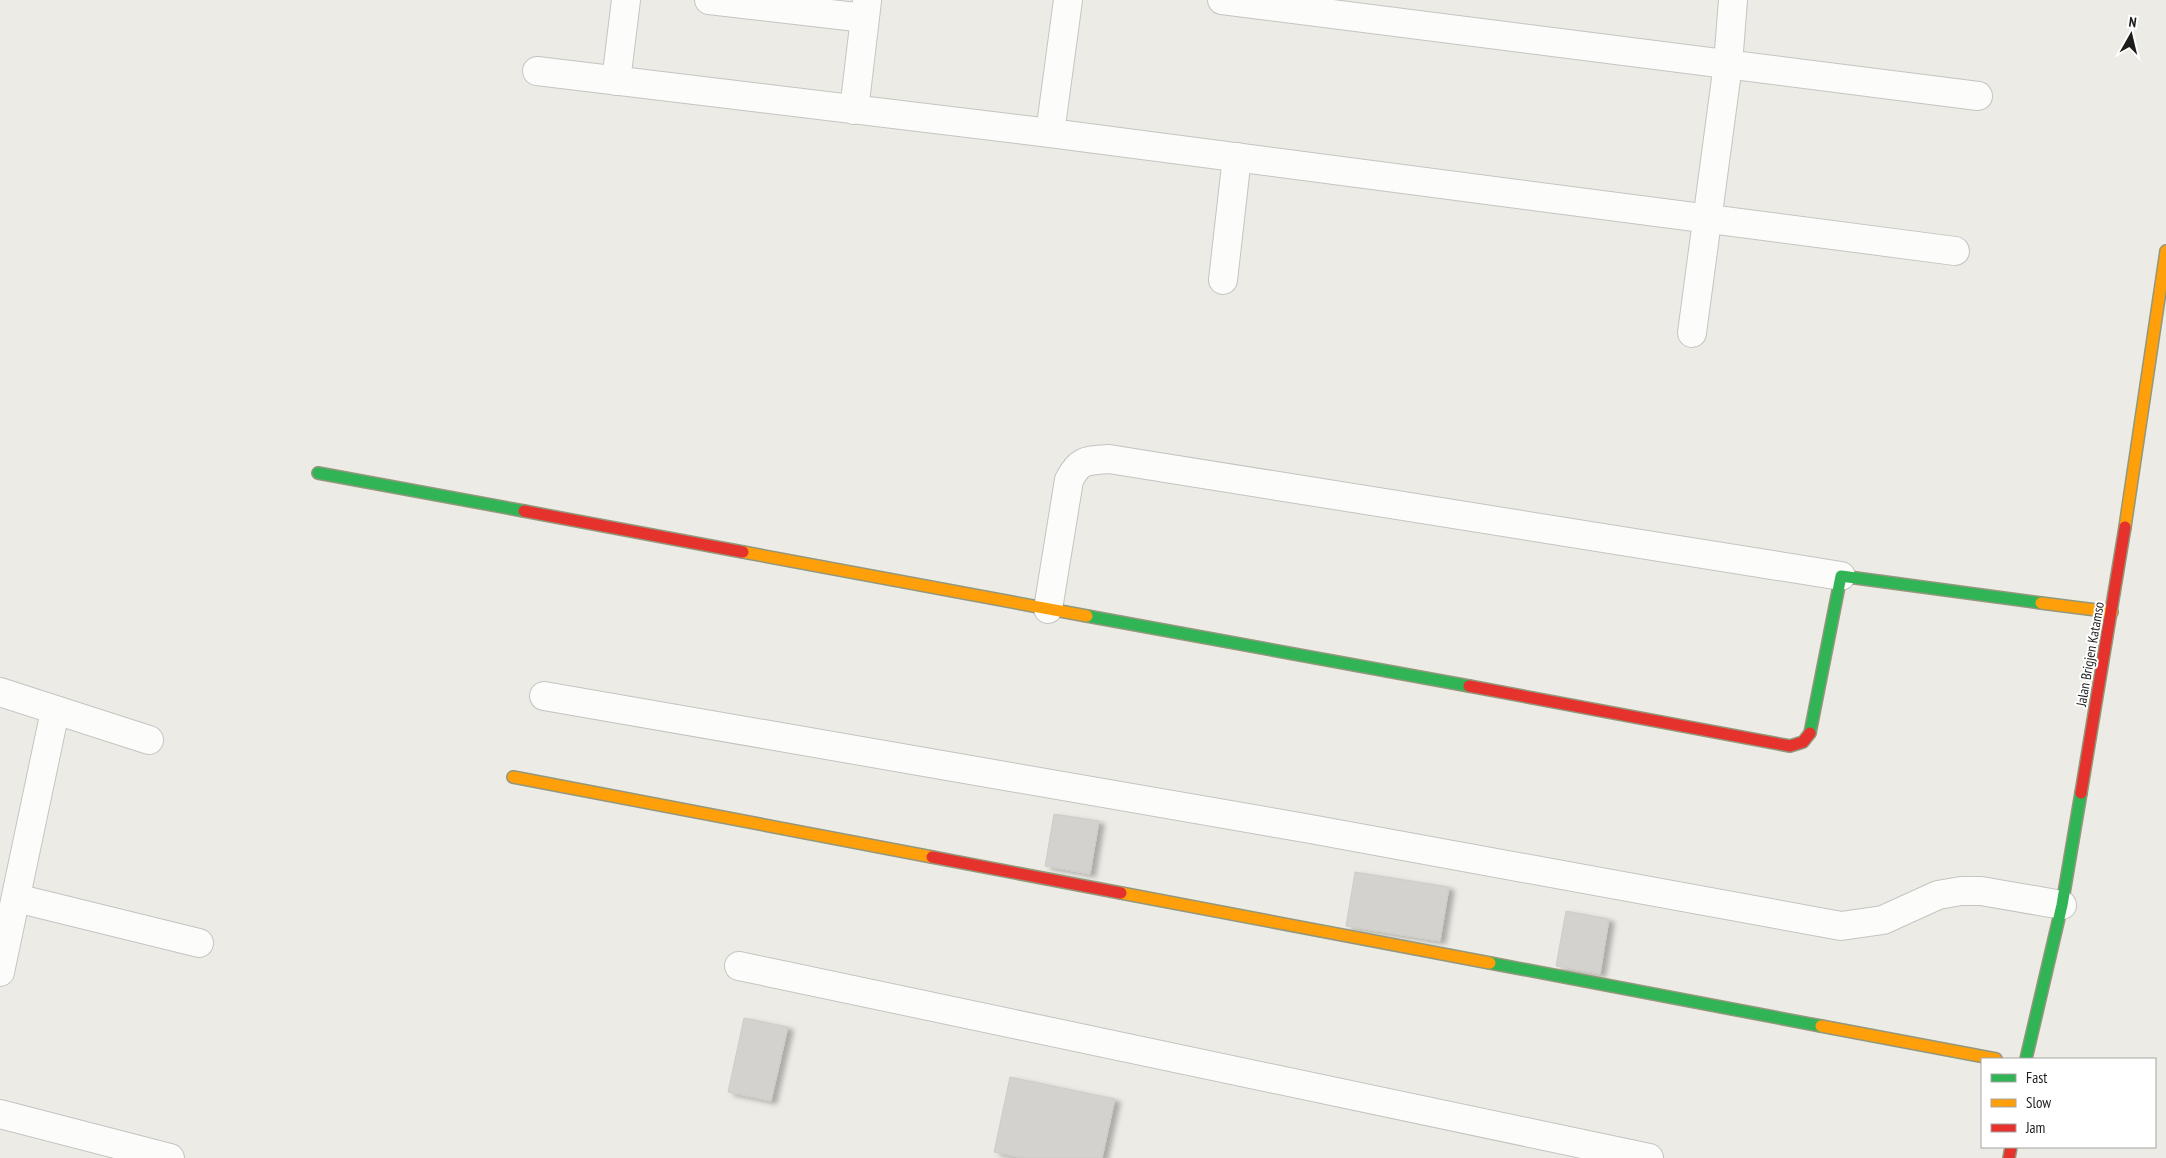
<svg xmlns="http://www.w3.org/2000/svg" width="2166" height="1158" viewBox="0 0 2166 1158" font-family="'PT Sans Narrow',sans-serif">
<defs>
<filter id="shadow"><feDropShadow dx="5.5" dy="3" stdDeviation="2.5" flood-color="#0004"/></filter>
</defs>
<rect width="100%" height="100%" fill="#ecebe5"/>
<!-- building -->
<path fill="#d4d2ce" stroke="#cfccc6" filter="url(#shadow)" d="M1054,814l45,7 -9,53 -45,-8z
M1355,872l94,15 -9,54 -94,-15z
M1566,911l43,8 -9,55 -44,-8z
M744,1018l44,9 -17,74 -43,-9z
M1010,1077l105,22 -13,59h-79l-29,-6z"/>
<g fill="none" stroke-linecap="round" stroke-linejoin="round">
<defs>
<path id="street" d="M709,0l156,18
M1222,0l756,96
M537,71l513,62 905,118
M616,81l10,-81
M854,110l13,-109
M1050,133l18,-133
M1223,280l14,-123
M1692,333l36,-269 5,-64
M1048,609l21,-129c11,-21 17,-19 40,-21l732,117
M0,692l149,48
M544,696l761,132 536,98 42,-6 55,-25 23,-4h20l81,14
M16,898l183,45
M739,966l910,192
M0,972l55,-261
M0,1114l170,44"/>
<path id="fast" d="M318,473l206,38
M1087,616l382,70
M1810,733l31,-157 200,27
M1490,963l331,63
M2026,1059l36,-154 19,-112"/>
<path id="slow" d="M2125,527l41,-276
M743,552l344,64
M2041,603l71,9
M513,777l419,80
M1121,893l369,70
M1821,1026l175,33"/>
<path id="jam" d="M524,511l219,41
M1469,686l321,60 13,-4 7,-9
M2081,793l44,-266
M932,857l189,36
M2009,1158l2,-11"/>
</defs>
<!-- street casing -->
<use href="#street" stroke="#c4c4c1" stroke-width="30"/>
<!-- fast casing -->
<use href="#fast" stroke="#93977c" stroke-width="14"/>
<!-- slow casing -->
<use href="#slow" stroke="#93977c" stroke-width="14"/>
<!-- jam casing -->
<use href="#jam" stroke="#93977c" stroke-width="14"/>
<!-- street -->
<use href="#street" stroke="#fcfcfb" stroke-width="28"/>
<!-- fast -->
<use href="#fast" stroke="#30b455" stroke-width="11"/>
<!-- slow -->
<use href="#slow" stroke="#ff9f0a" stroke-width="11"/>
<!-- jam -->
<use href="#jam" stroke="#e5322d" stroke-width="11"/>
</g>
<g text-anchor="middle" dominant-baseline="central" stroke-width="4" stroke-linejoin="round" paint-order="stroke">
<!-- street labels -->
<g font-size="14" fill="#1d1d1d" stroke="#fff">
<text transform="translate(2090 654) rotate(-80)">Jalan Brigjen Katamso</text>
</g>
</g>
<!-- legend -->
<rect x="1981" y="1058" width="175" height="90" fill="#ffffff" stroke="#a5a5a5"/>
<rect x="1991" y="1074" width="25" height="8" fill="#30b455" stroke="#a5a5a5"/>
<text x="2026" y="1083" font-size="15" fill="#1d1d1d">Fast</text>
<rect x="1991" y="1099" width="25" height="8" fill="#ff9f0a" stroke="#a5a5a5"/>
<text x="2026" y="1108" font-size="15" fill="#1d1d1d">Slow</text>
<rect x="1991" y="1124" width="25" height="8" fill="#e5322d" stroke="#a5a5a5"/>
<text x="2026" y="1133" font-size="15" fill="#1d1d1d">Jam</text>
<!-- north arrow -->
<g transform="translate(2131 35) rotate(8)" stroke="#ffffff" stroke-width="4" paint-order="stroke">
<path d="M0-4L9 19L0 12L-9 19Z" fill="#1d1d1d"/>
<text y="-8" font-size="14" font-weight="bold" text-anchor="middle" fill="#1d1d1d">N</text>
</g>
</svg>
